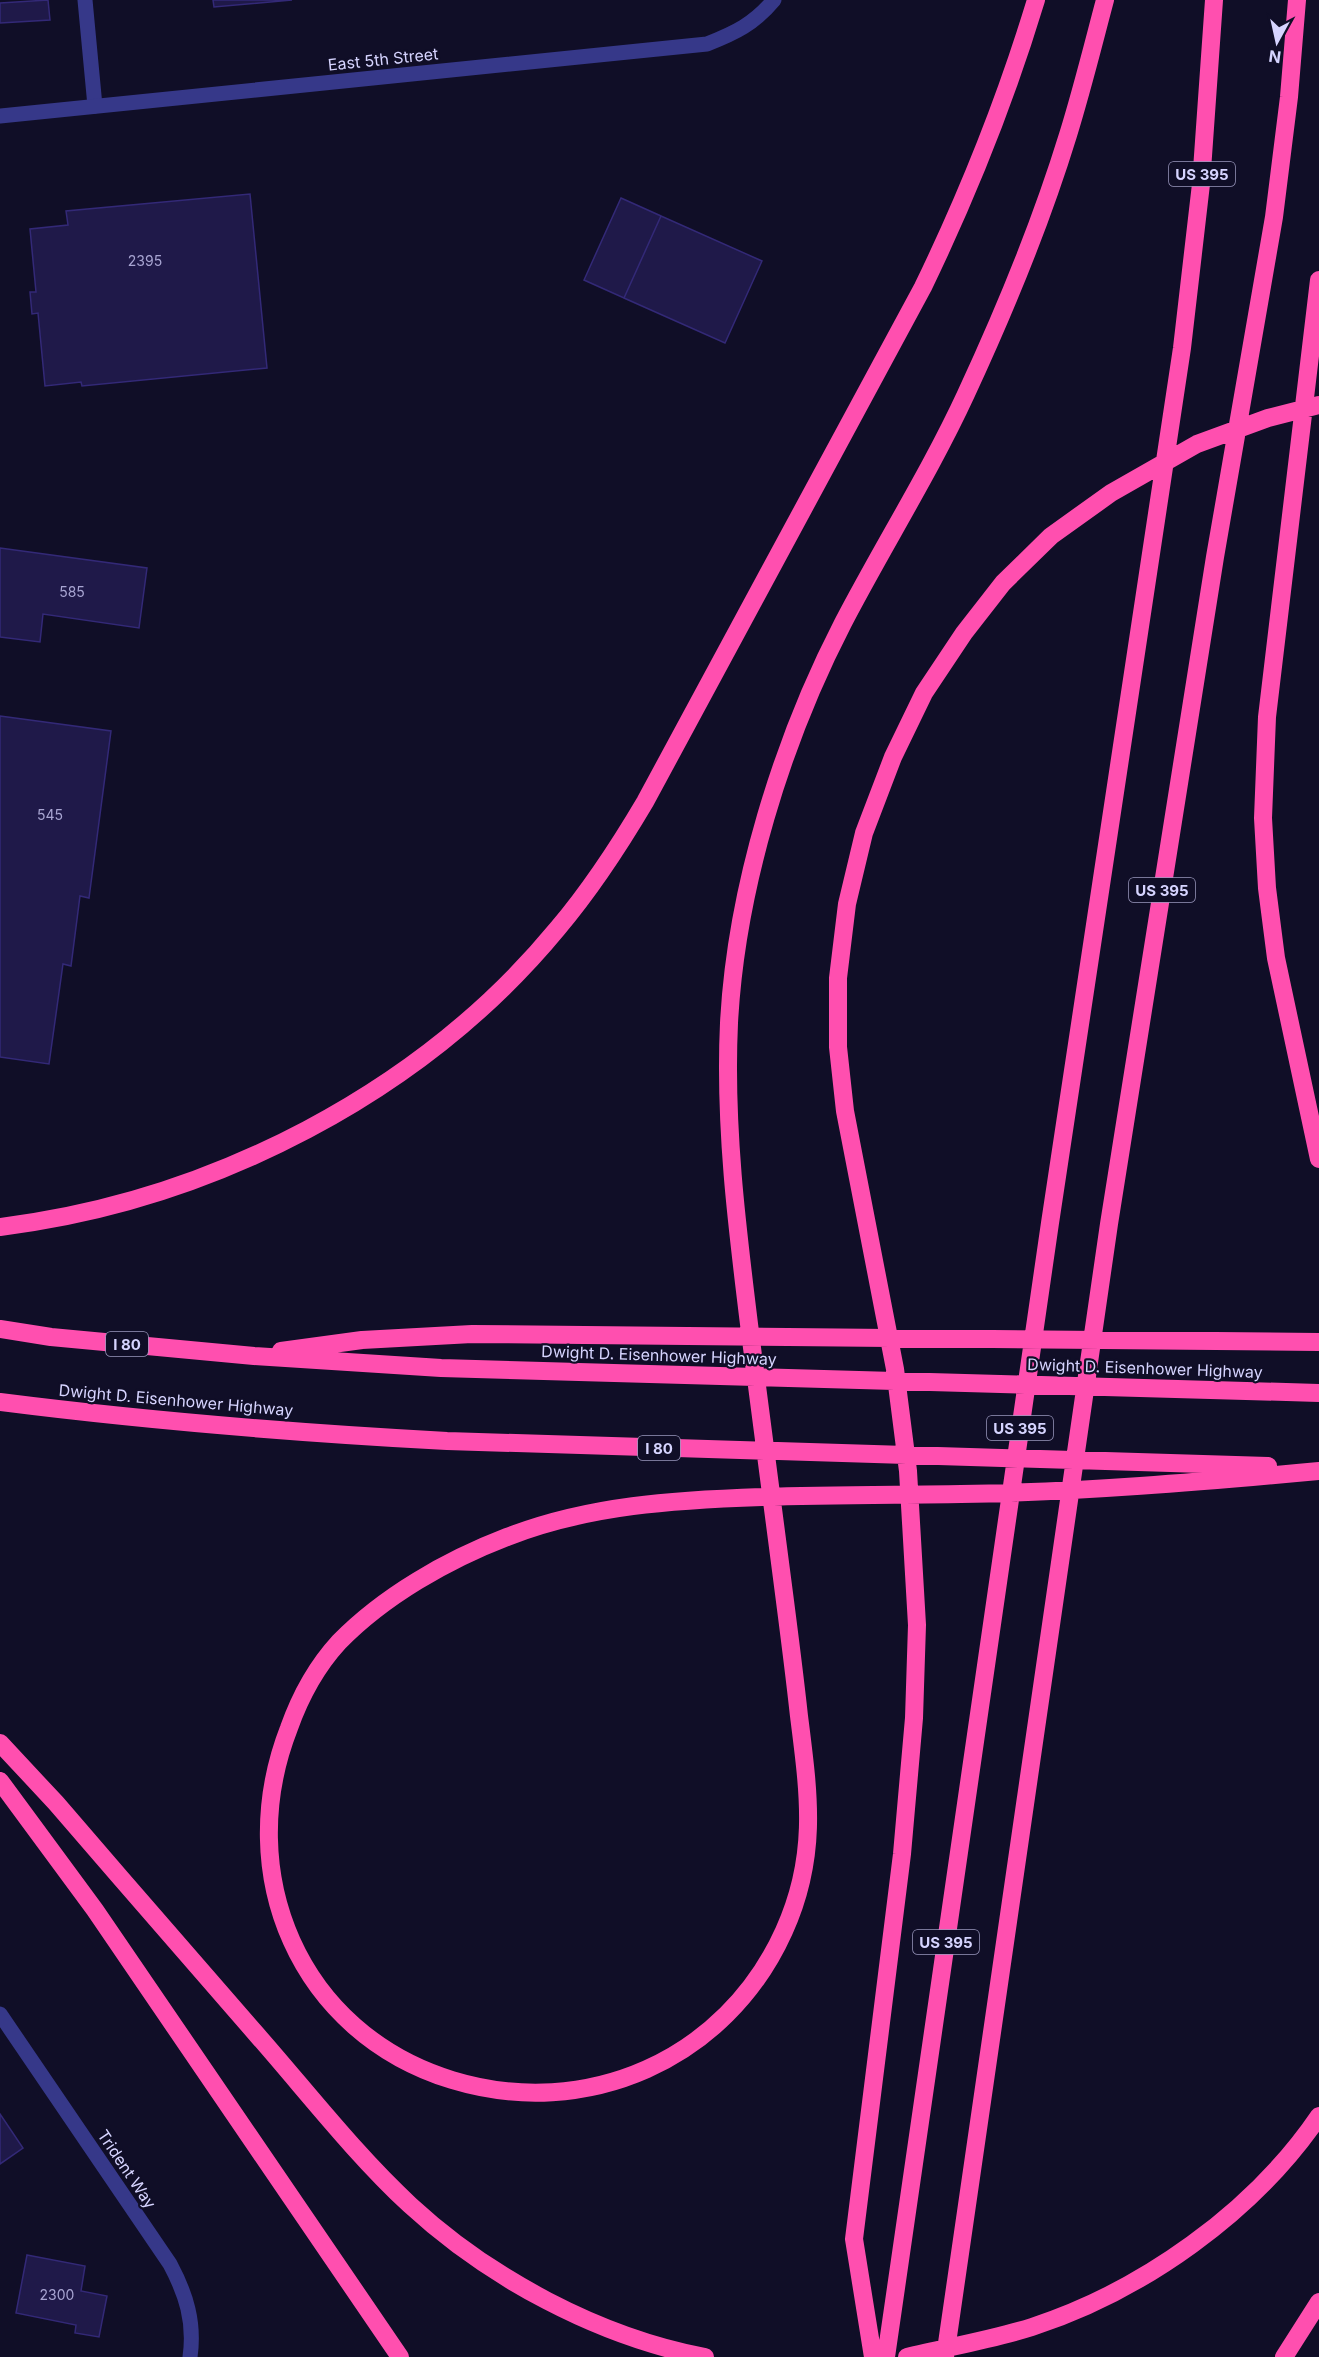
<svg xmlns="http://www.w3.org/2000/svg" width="1319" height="2357" viewBox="0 0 1319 2357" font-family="Inter,sans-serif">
<rect width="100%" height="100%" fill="#100e27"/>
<!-- building -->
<path fill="#1f1949" stroke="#332977" stroke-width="1.5" d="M48,0l2,20 -50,3v-20z
M213,0h79l-78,7z
M250,194l17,174 -185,18 -1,-4 -36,4 -7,-73 -6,1 -2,-22h6l-6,-63 38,-4 -2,-14z
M621,198l40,18 -37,82 -40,-18z
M661,216l101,45 -37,82 -101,-45z
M0,548l147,20 -8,60 -96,-14 -3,28 -40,-5z
M0,716l111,15 -22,167 -9,-2 -9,70 -8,-2 -14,100 -49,-7z
M0,2114l23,34 -23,16z
M27,2255l58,11 -4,25 26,5 -8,41 -24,-4 1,-8 -60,-12z"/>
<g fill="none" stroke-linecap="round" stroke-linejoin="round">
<!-- lane -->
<path stroke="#363889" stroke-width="15" d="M85,0l10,106"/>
<!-- street -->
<path stroke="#363889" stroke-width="15" d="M0,116l707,-72c28,-11 47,-20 67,-44
M0,2014l170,250c16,30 25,58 20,93"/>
<!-- highway -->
<path stroke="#ff4faf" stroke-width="18" d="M1105,0c-12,45 -23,90 -37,135 -27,88 -63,175 -102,259 -36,78 -83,152 -123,229 -61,118 -107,266 -114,400 -5,106 9,212 22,317 11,80 21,159 31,238 6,46 12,92 17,138 10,79 19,140 -15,215 -58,129 -198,190 -332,149 -153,-47 -220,-206 -163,-352 11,-31 28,-62 50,-86 45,-46 108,-82 168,-105 82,-32 168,-37 255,-40 66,-2 132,-2 199,-3 120,-2 239,-12 358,-23
M1319,280l-52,437 -4,101 4,70 9,70 43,201
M0,1227c211,-26 422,-134 558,-299 33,-39 61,-82 87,-126l278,-515c45,-93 83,-188 113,-287
M0,1329l51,8 203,19 187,12 878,25
M281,1351l81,-11 110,-6 847,8
M0,1402c149,19 298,31 447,39l821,25
M0,1743l56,60c67,78 135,156 202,233 50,57 97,118 152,169 79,73 189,132 295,152
M0,1781l95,129 305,447
M873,2357l-19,-118 48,-385 12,-136 3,-93 -9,-154 -13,-102 -50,-258 -7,-64v-69l9,-74 17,-71 29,-76 31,-64 40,-60 39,-50 48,-47 60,-43 86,-49 71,-26 51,-13
M886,2357l164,-1134 132,-875 19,-164 13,-184
M907,2357c41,-10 84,-17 125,-30 110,-36 221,-114 287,-211
M945,2357l164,-1133 106,-667 59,-340 15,-120 8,-97
M1284,2357l35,-55"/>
</g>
<g text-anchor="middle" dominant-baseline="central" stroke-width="4.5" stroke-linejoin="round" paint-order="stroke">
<!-- number labels -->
<g font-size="14" fill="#a8a5d2">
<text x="145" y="260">2395</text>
<text x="72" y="591">585</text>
<text x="50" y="814">545</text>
<text x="57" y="2294">2300</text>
</g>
<!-- shield labels -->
<g fill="#100e27" stroke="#9b99be" stroke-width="1.5">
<rect x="1169" y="162" width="66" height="24" rx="4.5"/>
<rect x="1129" y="878" width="66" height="24" rx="4.5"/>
<rect x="106" y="1332" width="42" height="24" rx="4.5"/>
<rect x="987" y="1416" width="66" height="24" rx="4.5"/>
<rect x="638" y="1436" width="42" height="24" rx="4.5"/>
<rect x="913" y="1930" width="66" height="24" rx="4.5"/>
</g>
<g font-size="15" font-weight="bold" fill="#d6d4ff">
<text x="1202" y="174">US 395</text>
<text x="1162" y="890">US 395</text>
<text x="127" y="1344">I 80</text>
<text x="1020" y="1428">US 395</text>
<text x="659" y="1448">I 80</text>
<text x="946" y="1942">US 395</text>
</g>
<!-- street labels -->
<g font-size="16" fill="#d6d4ff" stroke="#100e27">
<text transform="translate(383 59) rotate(-6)">East 5th Street</text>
<text transform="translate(659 1355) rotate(2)">Dwight D. Eisenhower Highway</text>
<text transform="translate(1145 1368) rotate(2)">Dwight D. Eisenhower Highway</text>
<text transform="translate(176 1400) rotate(5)">Dwight D. Eisenhower Highway</text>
<text transform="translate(127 2169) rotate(56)">Trident Way</text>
</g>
</g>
<!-- north arrow -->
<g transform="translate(1277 42) rotate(188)" stroke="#100e27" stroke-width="4.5" paint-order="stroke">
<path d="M0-4.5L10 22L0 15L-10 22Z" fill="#d6d4ff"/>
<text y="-9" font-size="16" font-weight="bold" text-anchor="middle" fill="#d6d4ff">N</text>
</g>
</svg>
